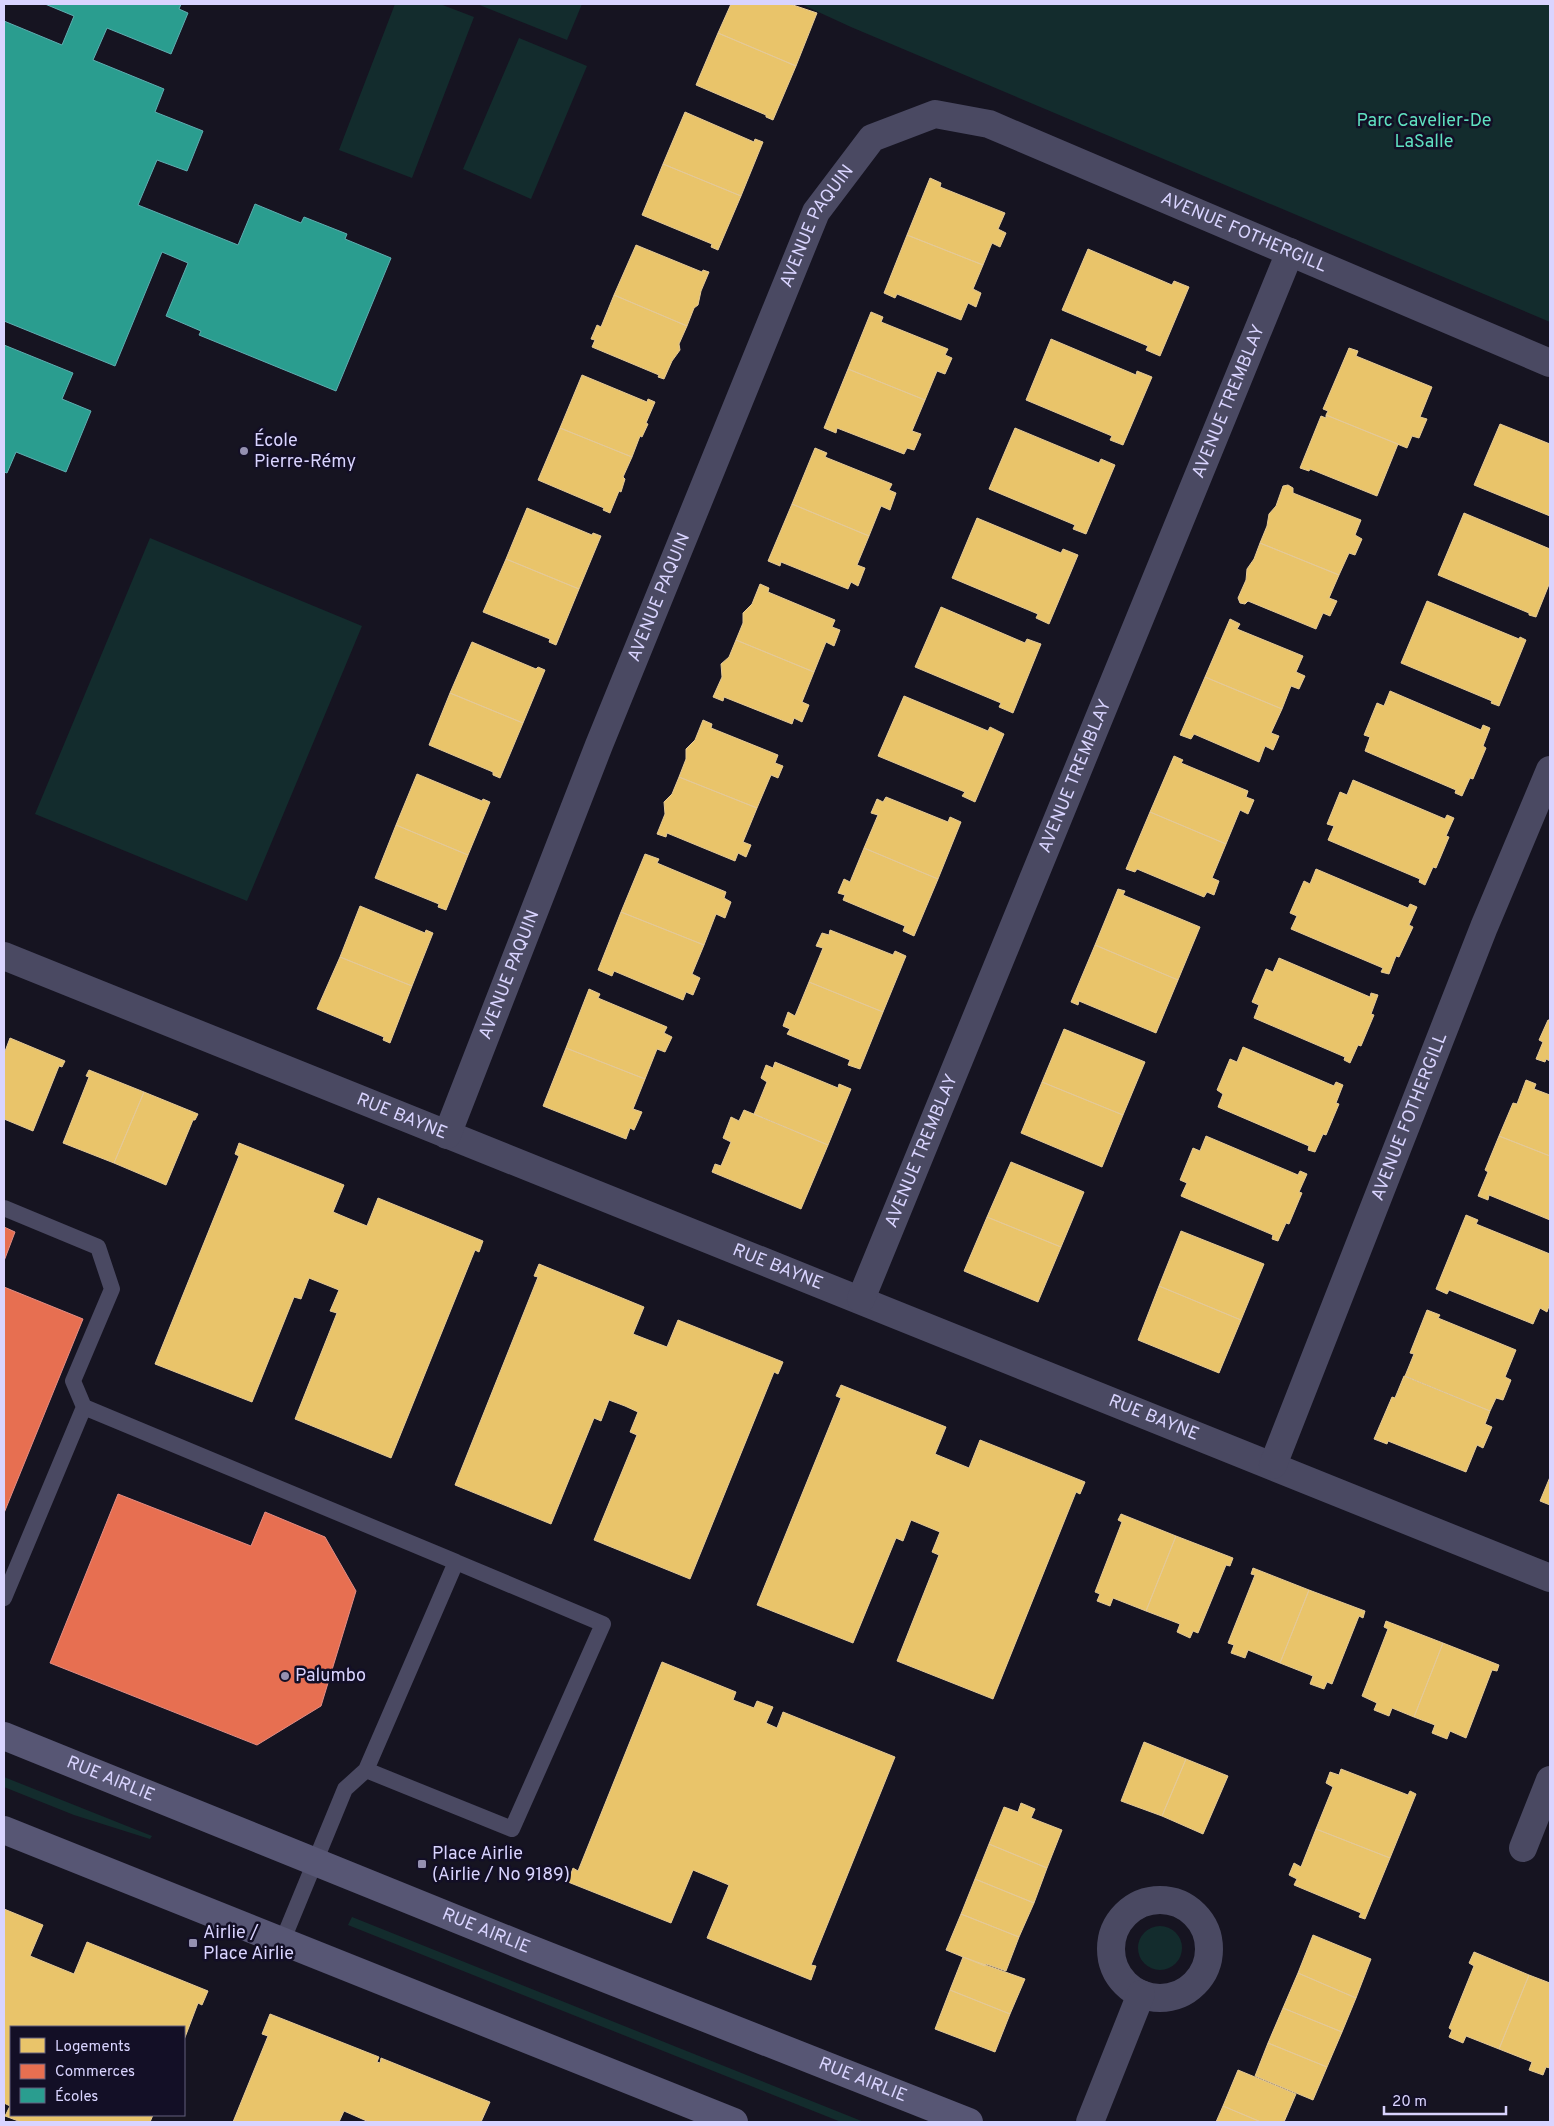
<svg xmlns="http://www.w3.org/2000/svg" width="1554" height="2126" viewBox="0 0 1554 2126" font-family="Overpass,sans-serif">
<rect width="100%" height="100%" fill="#161421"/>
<!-- green -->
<path fill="#132c2d" d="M395,4h45l34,13 -62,161 -73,-28z
M477,4h105l-15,36z
M801,4h749v318l-699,-295z
M519,38l68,28 -56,133 -68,-30z
M150,538l212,88 -115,275 -212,-87z
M4,1777l148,59 -2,3 -76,-24 -70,-28z
M352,1917l512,205h-23l-493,-197z
M1138 1948a22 22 0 1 1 44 0a22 22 0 1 1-44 0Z"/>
<!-- homes -->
<path fill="#e9c46a" stroke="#e4c997" d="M731,4h59l27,9 -21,53 -78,-33z
M718,33l78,33 -23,54 -7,-3v-2l-70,-30z
M685,112l69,30 1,-3 8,3 -22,54 -78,-32z
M663,164l78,32 -23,54 -7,-3 1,-3 -70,-29z
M930,178l11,5 -1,4 65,26 -7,16 8,4 -6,14 -8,-4 -9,22 -76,-30z
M907,235l76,30 -10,24 8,4 -5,14 -8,-4 -7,17 -64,-26 -2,4 -11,-5z
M636,245l66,27 1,-2 6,2 -8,19 -3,14 -4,3 -7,18 -73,-31z
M1088,249l84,36 2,-4 15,6 -29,69 -14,-6 2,-4 -86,-36z
M614,295l73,31 -8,18 1,6 -8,11 -8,18 -6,-2 1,-2 -67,-28 3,-7 -4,-1 6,-14 4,2z
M871,312l12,5 -2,5 67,27 -3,6 7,3 -7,16 -8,-3 -12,29 -77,-31z
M1051,339l85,36 1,-4 15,6 -29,68 -13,-5 2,-4 -86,-36z
M1349,348l9,3 -2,5 76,31 -12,30 7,2 -8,19 -7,-2 -5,12 -81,-33 2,-4 -5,-2z
M848,369l77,31 -13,31 9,3 -7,16 -7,-2 -3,6 -67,-26 -1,5 -12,-5z
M582,375l65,27 1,-3 7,3 -9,21 2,1 -6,13 -2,-1 -8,21 -72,-29z
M1326,415l72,29 -21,52 -67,-27 -1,2 -9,-3 21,-52 5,2z
M1500,424l50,20v72l-76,-31z
M560,428l72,29 -9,20 2,2 -4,13 -2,-1 -9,22 -7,-3 1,-2 -66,-28z
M1015,428l84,35 2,-4 14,6 -29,69 -13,-5 2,-4 -86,-36z
M815,448l12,5 -2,4 67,27 -3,6 7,3 -6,17 -9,-4 -12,30 -77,-32z
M1288,485l5,3v5l68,27 -6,15 7,4 -7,16 -6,-2 -10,22 -79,-32 7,-17 2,-12 7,-8 7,-20z
M792,504l77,32 -12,29 8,3 -7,18 -7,-4 -3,7 -67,-27 -1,4 -12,-5z
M527,508l65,27 1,-2 8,3 -22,53 -73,-30z
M1464,513l86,36v33l-14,35 -7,-2v-2l-91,-38z
M977,518l84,35 2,-4 15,6 -29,69 -13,-6 2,-4 -86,-36z
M1260,543l79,32 -10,23 8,3 -7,15 -7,-3 -7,16 -68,-28 -3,3 -5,-1 -2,-5 8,-18 1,-11 7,-10z
M506,559l73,30 -23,56 -7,-3 1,-3 -67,-27z
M760,584l9,4 -1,4 67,28 -3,7 8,3 -6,16 -8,-4 -12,30 -78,-32 7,-17v-10l9,-9z
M1427,601l92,38 1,-2 6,3 -27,66 -8,-3 1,-2 -91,-38z
M941,607l84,36 2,-4 14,5 -28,69 -14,-6 2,-4 -86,-36z
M1230,619l10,5 -3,5 66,27 -7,16 9,4 -6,13 -8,-3 -9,23 -77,-32z
M736,640l78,32 -12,30 7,3 -7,17 -8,-4 -2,6 -68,-27 -1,4 -10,-4 9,-20 -1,-13 8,-7z
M472,642l64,27 2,-2 7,3 -22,53 -73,-30z
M1205,677l77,32 -11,24 8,3 -6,14 -8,-4 -6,16 -65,-28 -3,5 -11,-4z
M1390,691l91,39 2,-5 7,3 -7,18 3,2 -13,31 -3,-1 -8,18 -7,-3 1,-3 -91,-39 5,-14 -6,-2 13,-32 7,3z
M450,693l73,30 -23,55 -7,-3v-3l-64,-27z
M904,696l84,35 2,-4 14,7 -29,68 -13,-6 3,-4 -87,-36z
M703,720l9,4 -1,4 67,27 -3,8 8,3 -5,12 -7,-3 -14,33 -78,-31 7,-18v-10l9,-9z
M1174,756l9,4 -2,3 67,28 -2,6 8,3 -6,14 -8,-4 -14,34 -76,-32z
M417,774l65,27 1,-2 7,3 -22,53 -72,-30z
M679,777l78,31 -14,34 8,3 -5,12 -8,-4 -3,8 -68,-28 -1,4 -9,-3 8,-20 -1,-12 8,-8z
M1353,780l92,39 2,-4 7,3 -8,18 3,1 -13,31 -3,-1 -8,18 -6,-3 1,-3 -92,-39 6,-14 -7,-2 13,-32 7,3z
M886,797l62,25 2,-5 11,5 -23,57 -74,-31 14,-33 -7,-2 6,-14 6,3z
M1150,812l76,32 -14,34 7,3 -5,14 -7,-3 -3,5 -67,-28 -2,3 -9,-3z
M396,825l72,30 -22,55 -8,-3 1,-3 -64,-26z
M864,848l74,31 -24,57 -11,-5 2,-5 -62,-26 2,-5 -7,-2 6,-14 6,3z
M645,854l14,5 -2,4 69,29 -2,6 7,4 -6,16 -9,-4 -12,31 -83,-33z
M1316,869l92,39 2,-4 7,3 -8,18 4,2 -14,30 -3,-1 -7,18 -8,-2 2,-4 -92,-39 6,-13 -7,-3 14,-32 6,3z
M1118,889l7,2 -2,4 77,32 -22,53 -83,-35z
M360,906l65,27 1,-3 7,3 -21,53 -72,-29z
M621,912l83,33 -12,29 8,4 -7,17 -7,-3 -3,8 -69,-29 -2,5 -14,-6z
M830,930l63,25 2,-4 11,5 -23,56 -74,-30 14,-34 -7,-2 6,-13 7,2z
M1095,945l83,35 -22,53 -77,-32 -1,4 -7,-3z
M340,957l72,29 -22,57 -7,-3 1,-3 -67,-28z
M1279,958l91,39 1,-4 7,2 -7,19 3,1 -13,31 -3,-1 -8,18 -6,-3 1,-3 -91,-39 5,-13 -7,-3 14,-33 7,3z
M809,982l74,30 -23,57 -12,-4 2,-5 -63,-26 3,-5 -7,-3 5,-14 7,4z
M589,989l11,5 -2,4 69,29 -3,6 8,4 -7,15 -8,-3 -12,30 -79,-31z
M1548,1020h2v41l-4,-2 -1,3 -9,-3 7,-17 -4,-2z
M1064,1029l81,33 -22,53 -81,-33z
M10,1038l55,23 -3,6 -3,-1 -26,65 -29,-12v-65z
M1243,1047l91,39 2,-4 7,3 -7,18 3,1 -13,31 -3,-1 -8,18 -7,-2 1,-4 -91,-39 5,-13 -6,-4 13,-31 7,3z
M566,1048l79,31 -12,30 9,3 -8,18 -4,-2 -4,11 -83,-33z
M775,1062l63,26 1,-4 12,5 -23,56 -74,-31 13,-32 -6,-4 5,-13 7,3z
M89,1070l55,22 -30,71 -51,-20 26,-66 -3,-1z
M1526,1080l10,4 -2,5 16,6v61l-51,-20 14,-33 4,1z
M1042,1082l81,33 -21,52 -81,-34z
M144,1092l54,22 -3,6h-2l-27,65 -52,-22z
M744,1110l84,35 -27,64 -89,-37 3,-8 6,2 10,-24 -8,-4 8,-21 8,4z
M1206,1136l92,39 2,-4 7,3 -8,18 3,1 -13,31 -3,-1 -8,18 -6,-2 1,-4 -92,-39 6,-13 -7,-3 13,-32 7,3z
M1499,1136l51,20v64l-61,-25 -1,5 -10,-4 10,-24 -3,-2z
M239,1143l105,42 -11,27 19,8 15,6 11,-28 105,43 -4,11 -4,-2 -84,208 -96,-39 42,-106 -7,-2 9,-21 -30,-12 -8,21 -7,-2 -42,105 -97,-38 84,-208 -4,-2z
M1011,1162l73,30 -23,55 -74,-30z
M1466,1215l12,5 -2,4 74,30v49l-3,9 -7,-4 -7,16 -84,-34 -2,4 -11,-5z
M987,1217l74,30 -23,55 -74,-31z
M1181,1231l83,33 -23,56 -82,-34z
M539,1264l105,43 -11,27 18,7 16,6 11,-27 105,42 -5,12 -4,-2 -84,207 -96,-39 43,-105 -7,-3 8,-20 -13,-6 -16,-6 -8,21 -7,-3 -43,106 -96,-39 83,-208 -4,-1z
M1159,1286l82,34 -22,53 -81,-33z
M1427,1310l13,5 -2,3 78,32 -11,27 6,3 -8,20 -7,-2 -6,13 -85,-35 9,-22 -4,-1z
M1404,1376l86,35 -5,13 7,3 -9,21 -6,-3 -11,27 -78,-31 -1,3 -13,-5 18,-42 3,1z
M841,1385l105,42 -11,27 34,14 11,-28 105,42 -5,12 -4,-2 -83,207 -96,-38 42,-106 -7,-3 8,-20 -29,-12 -8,21 -7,-3 -43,105 -96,-38 84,-207 -5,-2z
M1550,1477v28l-10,-4z
M1121,1514l55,22 -30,75 -33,-13 -3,8 -13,-5 3,-7 -5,-2 27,-70 -4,-2z
M1176,1536l57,22 -3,8 -4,-1 -28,68 -5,-2 -3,7 -13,-6 3,-8 -34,-13z
M1253,1568l56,22 -29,73 -32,-13 -3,8 -14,-5 3,-8 -6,-2 27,-68 -4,-1z
M1309,1590l56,21 -2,7 -4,-2 -27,68 -5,-2 -3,7 -14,-5 3,-8 -33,-13z
M1386,1621l57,22 -29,74 -22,-9 -3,8 -15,-6 3,-7 -15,-7 26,-67 -4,-2z
M1443,1643l56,22 -2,6 -5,-1 -26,68 -16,-7 -3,8 -15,-6 3,-8 -21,-8z
M662,1662l74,30 -3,8 21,8 3,-7 16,6 -7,16 11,5 6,-16 112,45 -84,208 5,1 -5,14 -104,-42 22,-53 -36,-15 -22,53 -103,-41 5,-14 5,3z
M1144,1742l42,17 -24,57 -41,-15z
M1186,1759l42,17 -25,58 -41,-18z
M1341,1769l67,26 2,-4 6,3 -26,64 -74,-29 17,-42 -7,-4 4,-11 9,3z
M1021,1803l14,6 -4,9 31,12 -15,38 -58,-24 15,-37 14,5z
M1316,1829l74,29 -25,61 -6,-2 2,-4 -67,-28 3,-6 -8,-4 5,-12 7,4z
M989,1844l58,24 -13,35 -59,-24z
M975,1879l59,24 -15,34 -58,-23z
M4,1909l39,16 -13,31 44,18 13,-32 121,49 -6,14 -4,-2 -14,37v-13h-173v88h142l-3,7h-129l-16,-6 5,-10 -6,-3z
M961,1914l58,23 -13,34 -20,-7 -1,2 -39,-16z
M1313,1935l58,24 -15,39 -58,-25z
M1474,1952l55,23 -30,74 -33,-13 -3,7 -14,-6 3,-7 -3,-2 25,-62 -5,-3z
M963,1957l62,22 -15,35 -60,-24z
M1298,1973l58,25 -14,34 -59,-24z
M1529,1975l21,8v85l-4,-1 -3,8 -14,-5 3,-8 -33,-13z
M950,1990l60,24 -15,38 -60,-23z
M1283,2008l59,24 -15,35 -59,-24z
M270,2014l109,43 -2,5 3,1 1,-5 109,44 -9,20h-112l-25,-11 -5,11h-106l35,-86 -6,-2z
M1268,2043l59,24 -14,33 -58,-24z
M1238,2070l58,24 -12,28h-23l-38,-16z
M1223,2106l38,16h-45z"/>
<!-- shops -->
<path fill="#e76f51" stroke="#e38d85" d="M4,1227l11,5 -11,29z
M4,1287l79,32 -79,194z
M118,1494l133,52 14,-34 60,25 31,54 -35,115 -64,39 -207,-82z"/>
<!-- schools -->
<path fill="#2a9d8f" stroke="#5eaeb1" d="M45,4h136l-2,5 9,4 -17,41 -64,-26 -14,32 71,29 -9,23 48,19 -16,40 -30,-11 -19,45 100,40 17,-41 46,19 3,-6 43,17 -2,5 46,19 -55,133 -137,-56 2,-4 -35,-15 22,-53 -26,-11 -47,114 -111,-45v-300l58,24 12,-29z
M4,345l69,28 -11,26 29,12 -25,61 -50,-20 -9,21 -3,-1z"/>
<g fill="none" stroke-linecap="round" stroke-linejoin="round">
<!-- service -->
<path stroke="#4a4962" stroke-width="16" d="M4,1208l94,39 14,42 -39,92 11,26
M4,1598l80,-191 372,155 -90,208 -21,19 -63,153
M366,1770l146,59 91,-205 -147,-62"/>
<!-- minor -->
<g stroke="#4a4962" stroke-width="28">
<path id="s1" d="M4,956c515,209 1032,413 1546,622"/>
<path id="s2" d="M447,1135l152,-390 217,-533 56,-74 63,-24 54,10 561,239"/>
<path id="s3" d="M861,1299l429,-1047"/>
<path id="s4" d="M1273,1465l211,-538 66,-157"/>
<path d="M1523,1848l27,-68"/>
<circle cx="1160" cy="1949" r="49"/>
<path d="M1090,2122l51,-128"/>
</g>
<!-- secondary -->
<g stroke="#575674" stroke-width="28">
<path id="s5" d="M4,1736l519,210 446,176"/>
<path d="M4,1830l730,292"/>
</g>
</g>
<!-- markers -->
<g fill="#9591b1" stroke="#130f26" stroke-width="2">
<circle cx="244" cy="451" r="5"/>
<circle cx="285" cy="1676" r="5"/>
<rect x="417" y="1859" width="10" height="10" rx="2.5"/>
<rect x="188" y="1938" width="10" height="10" rx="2.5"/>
</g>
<g text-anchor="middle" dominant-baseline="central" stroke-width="5" stroke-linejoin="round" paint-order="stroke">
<!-- park labels -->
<g font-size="18" fill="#5fe0c0" stroke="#130f26">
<text x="1424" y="121">Parc Cavelier-De<tspan x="1424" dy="21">LaSalle</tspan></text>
</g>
<!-- street labels -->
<g font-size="18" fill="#d9d4ff" stroke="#130f26">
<text stroke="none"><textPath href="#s2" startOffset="982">AVENUE PAQUIN</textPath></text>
<text stroke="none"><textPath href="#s2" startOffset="1486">AVENUE FOTHERGILL</textPath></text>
<text stroke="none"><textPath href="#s3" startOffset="970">AVENUE TREMBLAY</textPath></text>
<text stroke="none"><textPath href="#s2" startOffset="578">AVENUE PAQUIN</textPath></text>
<text stroke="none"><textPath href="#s3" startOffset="565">AVENUE TREMBLAY</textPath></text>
<text stroke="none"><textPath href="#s2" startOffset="172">AVENUE PAQUIN</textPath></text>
<text stroke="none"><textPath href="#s1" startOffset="429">RUE BAYNE</textPath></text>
<text stroke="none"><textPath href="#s4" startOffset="374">AVENUE FOTHERGILL</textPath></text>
<text stroke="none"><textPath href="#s3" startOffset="160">AVENUE TREMBLAY</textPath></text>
<text stroke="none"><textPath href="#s1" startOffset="834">RUE BAYNE</textPath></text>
<text stroke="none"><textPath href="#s1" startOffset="1239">RUE BAYNE</textPath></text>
<text stroke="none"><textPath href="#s5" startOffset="115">RUE AIRLIE</textPath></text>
<text stroke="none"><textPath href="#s5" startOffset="520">RUE AIRLIE</textPath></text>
<text stroke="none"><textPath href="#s5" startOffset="925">RUE AIRLIE</textPath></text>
</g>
<!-- poi labels -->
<g font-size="18" fill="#d9d4ff" stroke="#130f26" text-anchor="start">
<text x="254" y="441">École<tspan x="254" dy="21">Pierre-Rémy</tspan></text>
<text x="295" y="1676">Palumbo</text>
<text x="432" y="1854">Place Airlie<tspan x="432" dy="21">(Airlie / No 9189)</tspan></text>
<text x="203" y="1933">Airlie /<tspan x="203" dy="21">Place Airlie</tspan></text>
</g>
</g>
<!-- border -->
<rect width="1554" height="2126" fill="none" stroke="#d9d4ff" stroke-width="10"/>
<!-- legend -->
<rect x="10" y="2026" width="175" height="90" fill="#130f26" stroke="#625e7d"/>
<rect x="20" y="2038" width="25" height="15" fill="#e9c46a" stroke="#625e7d"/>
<text x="55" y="2051" font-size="15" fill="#d9d4ff">Logements</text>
<rect x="20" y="2064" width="25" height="15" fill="#e76f51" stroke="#625e7d"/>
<text x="55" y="2076" font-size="15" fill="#d9d4ff">Commerces</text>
<rect x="20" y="2088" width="25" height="15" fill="#2a9d8f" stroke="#625e7d"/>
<text x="55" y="2101" font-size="15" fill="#d9d4ff">Écoles</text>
<!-- scale -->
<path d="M1384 2106v8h122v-8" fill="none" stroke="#d9d4ff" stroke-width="2.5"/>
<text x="1392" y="2106" font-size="15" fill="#d9d4ff" stroke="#130f26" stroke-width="4" paint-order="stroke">20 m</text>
</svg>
